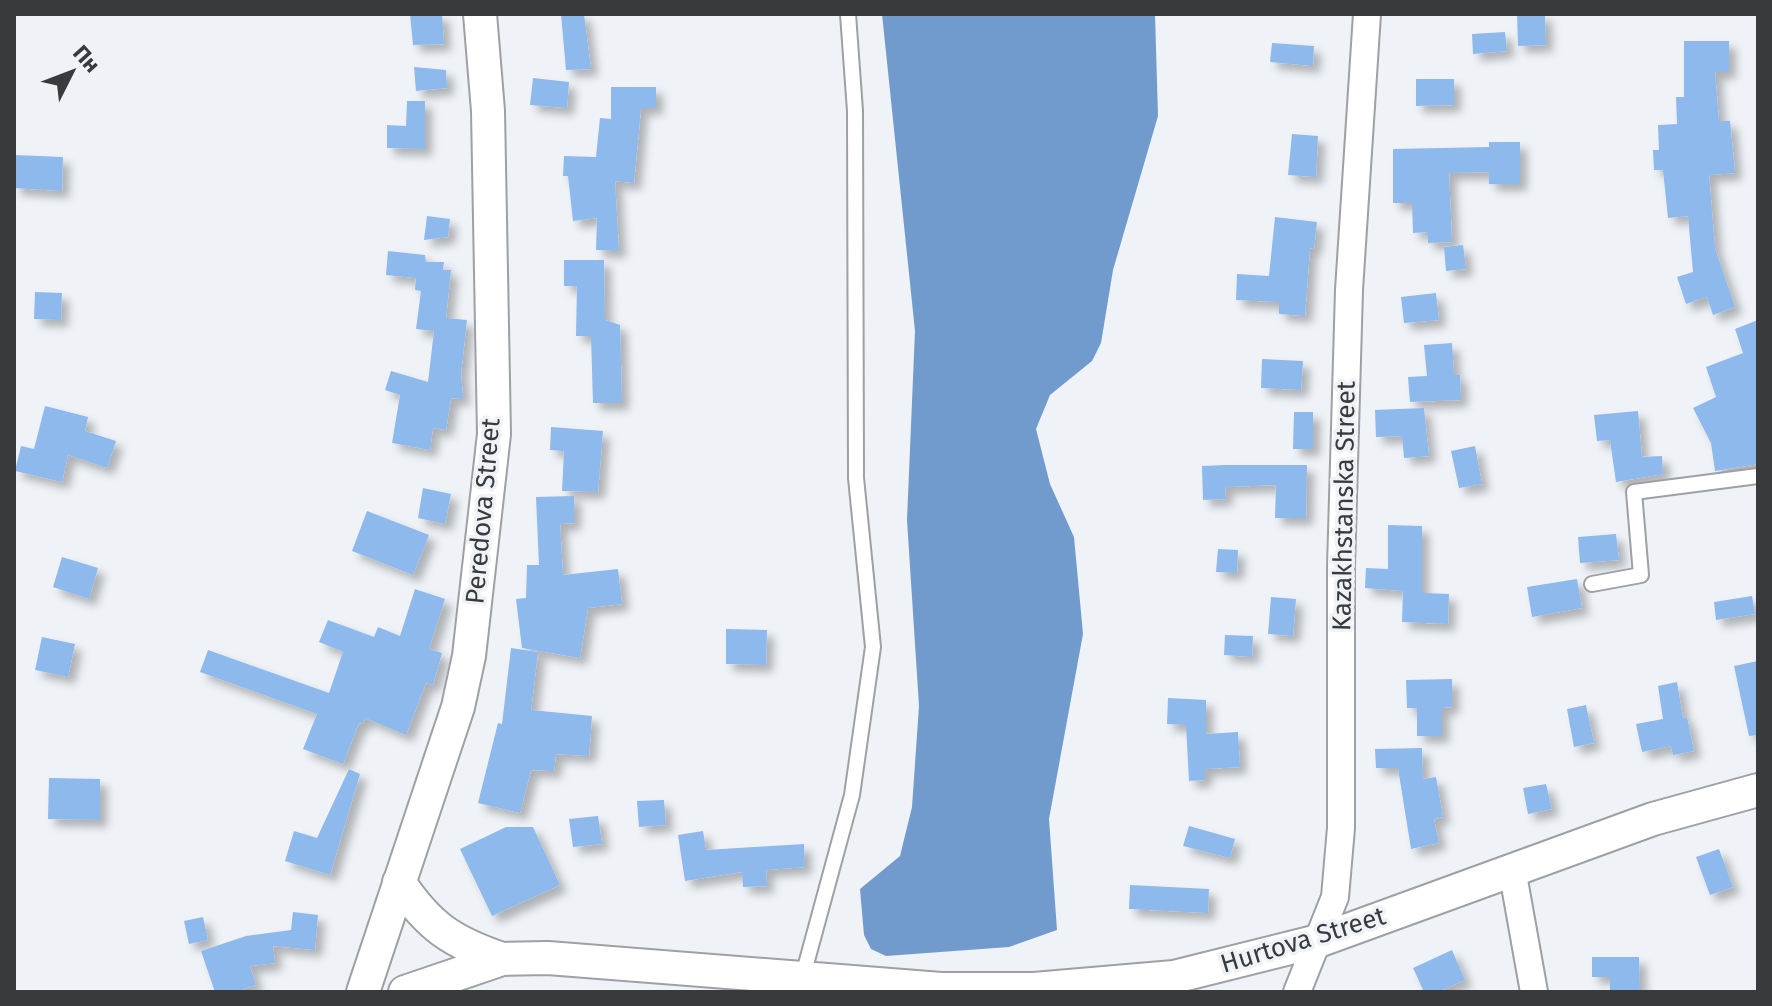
<svg xmlns="http://www.w3.org/2000/svg" width="1772" height="1006" viewBox="0 0 1772 1006" font-family="'Fira Sans',sans-serif">
<defs>
<filter id="shadow"><feDropShadow dx="7" dy="7" stdDeviation="4" flood-color="#0004"/></filter>
</defs>
<rect width="100%" height="100%" fill="#eff2f6"/>
<!-- water -->
<path fill="#719bcd" d="M882,14h273l3,102 -45,154 -12,73 -9,18 -42,34 -14,34 14,55 24,53 9,97 -34,185 8,111 -48,17 -123,9 -15,-7 -7,-14 -4,-46 40,-33 12,-49 7,-101 -12,-186 8,-189z"/>
<!-- building -->
<path fill="#8eb9ec" filter="url(#shadow)" d="M410,14h32l2,30 -31,1z
M561,14h23l7,55 -25,1z
M1517,14h28l1,31 -28,1z
M1505,32l2,19 -34,3 -1,-20z
M1684,41h45v31h-14l4,49h11l5,52 -26,2 6,73 20,59 -22,8 -6,-18 -21,7 -9,-27 16,-5 -5,-56 -20,2 -5,-48h-9l-1,-20h6l-1,-25 19,-1 -1,-27h8z
M1272,43l42,3 -1,20 -43,-4z
M414,67l32,3 1,18 -31,3z
M533,78l36,4 -2,26 -37,-3z
M1416,79h38v26l-38,1z
M611,87h45v21h-15l-7,75 -19,-2 4,70 -23,-1 1,-32 -24,3 -5,-45h-5l1,-20 32,1 4,-39 11,1z
M407,101h18v48l-38,-1v-23l19,1z
M1292,134l26,2 -2,41 -28,-2z
M1489,142h31v42h-31v-12l-40,1 3,69 -24,1 -1,-11 -14,1 -1,-30h-19v-54l96,-2z
M14,155l49,2 -1,34 -48,-3z
M427,216l23,3 -2,18 -24,3z
M1275,217l42,5 -3,27 -4,-1 -5,68 -26,-2v-12l-43,-2 1,-26 32,2z
M1463,245l3,24 -20,2 -2,-24z
M388,251l37,4 1,7h18l-1,8h8l-5,48 21,2 -6,53 2,26 -12,-1 -5,32 -13,-2 -3,22 -38,-7 8,-48 -15,-5 6,-19 37,11 6,-51 -18,-2 5,-38 -6,-1 1,-12 -30,-3z
M564,260h40l1,60 15,5 2,78h-29l-2,-67h-15l1,-50h-13z
M35,292l27,1 -1,27 -27,-1z
M1436,293l3,27 -35,3 -3,-26z
M1758,320v144l-43,7 -4,-28 -18,-35 23,-11 -10,-30 37,-14 -8,-24z
M1452,343l2,32h6l1,25 -51,2 -2,-25 19,-1 -3,-31z
M1262,359l41,2 -2,29 -40,-2z
M45,406l43,11 -3,14 31,10 -9,27 -39,-13 -6,27 -47,-11 6,-25 13,3z
M1424,408l5,48 -25,2 -2,-22 -26,1 -1,-27z
M1638,411l4,46 20,-1 1,18 -47,8 -6,-42 -13,1 -3,-26z
M1294,412h19v37h-20z
M551,427l52,4 -5,61 -36,-1 2,-40 -14,-1z
M1475,446l7,38 -23,4 -8,-37z
M1225,465h82l-1,53h-31l1,-33 -51,2 1,12 -23,1 -1,-34z
M423,488l28,6 -6,30 -27,-6z
M574,496v27l-14,1 3,51 55,-6 4,35 -34,4 -8,50 -58,-10 -6,-49 10,-1 1,-33h12l-3,-68z
M367,511l62,24 -16,40 -61,-24z
M1388,525l34,1v67l27,1 -1,30 -46,-2 1,-31 -38,-3 1,-20 22,1z
M1616,534l3,26 -39,3 -2,-26z
M1218,549l20,1 -1,23 -21,-1z
M62,557l36,11 -9,31 -36,-12z
M1577,579l5,29 -50,9 -5,-30z
M415,589l30,10 -16,50 13,4 -9,32 -7,-2 -20,52 -41,-17 -2,6 -4,-1 -16,41 -40,-15 14,-35 -117,-42 8,-22 121,43 14,-41 -24,-10 9,-22 46,17 4,-10 22,9z
M1752,596l3,18 -39,6 -2,-18z
M1271,597l25,2 -3,37 -25,-2z
M726,629l41,1 -1,35 -40,-1z
M1225,635l28,1 -1,21 -28,-2z
M42,637l33,7 -7,33 -33,-7z
M511,648l27,4 -7,58 61,6 -3,40 -33,-2 -2,17 -23,-1 -11,43 -42,-10 20,-80 4,1z
M1758,661v74l-9,1 -15,-70z
M1452,679v28l-10,1v28h-25v-28h-10l-1,-28z
M1677,682l6,36 4,-1 7,34 -21,4 -2,-9 -29,6 -6,-28 27,-5 -5,-33z
M1168,698l38,2v34l32,-2 2,35 -35,2v11l-16,1 -3,-56 -19,-1z
M1586,705l8,38 -20,4 -7,-38z
M1422,748l1,31 13,-2 7,40 -9,2 5,24 -28,6 -13,-81h-22l-1,-19z
M349,769l11,5 -30,101 -45,-14 9,-30 23,7z
M49,778l51,1v41l-52,-1z
M1546,784l6,25 -24,5 -5,-26z
M664,800l2,25 -27,2 -2,-26z
M598,816l4,28 -29,3 -4,-28z
M1189,826l46,13 -5,19 -47,-12z
M506,827h27l27,58 -68,31 -32,-67z
M703,831l3,19 98,-6 1,23 -39,3 1,16 -24,1 -1,-15 -57,9 -7,-46z
M1719,849l14,38 -23,8 -14,-38z
M1130,885l79,4 -1,24 -79,-4z
M293,912l25,3 -3,35 -42,-4 2,17 -25,3 6,19 -21,7h-20l-14,-41 45,-15 45,-6z
M203,917l5,23 -19,4 -5,-23z
M1452,950l13,30 -27,12h-14l-11,-24z
M1592,957h47l1,34h-30v-14h-18z"/>
<g fill="none" stroke-linecap="round" stroke-linejoin="round">
<defs>
<path id="service" d="M1592,584l49,-9 -7,-83 124,-16
M802,979l50,-184 21,-148 -17,-169 -1,-367 -7,-97"/>
<path id="minor" d="M1512,869l22,123
M1297,992l38,-95 6,-69v-261l8,-277 18,-276"/>
<path id="tertiary" d="M399,882c30,45 53,60 103,77
M363,992l95,-285 11,-51 25,-222 -6,-323 -8,-97
M405,992l97,-33 46,-1 393,31h93l140,-12 144,-36 335,-122 105,-29"/>
</defs>
<!-- service casing -->
<use href="#service" stroke="#9da0a4" stroke-width="18"/>
<!-- minor casing -->
<use href="#minor" stroke="#9da0a4" stroke-width="30"/>
<!-- tertiary casing -->
<use href="#tertiary" stroke="#9da0a4" stroke-width="36"/>
<!-- service -->
<use href="#service" stroke="#fff" stroke-width="14"/>
<!-- minor -->
<use href="#minor" stroke="#fff" stroke-width="26"/>
<!-- tertiary -->
<use href="#tertiary" stroke="#fff" stroke-width="32"/>
</g>
<g text-anchor="middle" dominant-baseline="central" stroke-width="7" stroke-linejoin="round" paint-order="stroke">
<!-- street labels -->
<g font-size="26" fill="#393a3b" stroke="#eff2f6">
<text transform="translate(1344 506) rotate(-89)">Kazakhstanska Street</text>
<text transform="translate(483 511) rotate(-85)">Peredova Street</text>
<text transform="translate(1303 940) rotate(-17)">Hurtova Street</text>
</g>
</g>
<!-- border -->
<rect width="1772" height="1006" fill="none" stroke="#393a3b" stroke-width="32"/>
<!-- north arrow -->
<g transform="translate(72 72) rotate(48)" stroke="#eff2f6" stroke-width="6" paint-order="stroke">
<path d="M0-6L14 30L0 20L-14 30Z" fill="#393a3b"/>
<text y="-12" font-size="22" font-weight="bold" text-anchor="middle" fill="#393a3b">Пн</text>
</g>
</svg>
